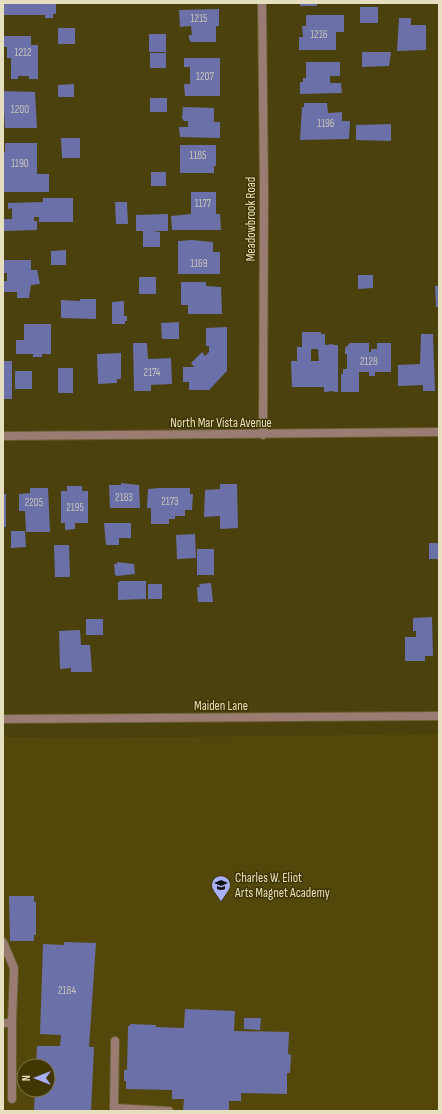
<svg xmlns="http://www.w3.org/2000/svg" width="442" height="1114" viewBox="0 0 442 1114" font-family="'Sofia Sans Condensed',sans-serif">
<rect width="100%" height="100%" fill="#4a410d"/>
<!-- built -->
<path fill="#53480a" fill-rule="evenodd" d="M439,734v377h-436v-374l74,1zM24,1066h24v24h-24z"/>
<!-- building -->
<path fill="#6b70a9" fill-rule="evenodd" d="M3,3h53v11h-3v4h-8v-3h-42z
M300,3h17v3h-17z
M360,7h18v16h-18z
M219,9v17h-3v16h-25l-2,-3v-4h3l-1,-9 -11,1 -1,-17z
M306,15h38v17h-8v18h-37v-13h4l-1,-11h4z
M399,18h12v7h15v25l-29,1z
M58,28h17v16h-17z
M149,34h17v18h-17z
M4,36h27v9h7v34h-9v-3h-11v3h-7v-21h-4v-11h-3z
M362,52h29l-2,14 -27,1z
M150,53h16v15h-16z
M184,58h36v38h-35l-1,-12h6v-17h-6z
M306,62h34v14h-10v7h11l1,10 -42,1v-12h3v-4h3z
M74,84v13h-16v-12z
M3,91l32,1 2,36h-32z
M150,98h17v14h-17z
M304,103h23l1,10 14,-1v9h8l-1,18 -49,1 2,-33h2z
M183,107l31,1v14h6v16l-40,-1 -1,-10h9v-6h-4l-2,-3z
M391,124v17l-35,-1v-15z
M61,138h19v20h-18z
M5,143h32v31h12v18h-46v-40h2z
M180,145h36v21h-2v7h-34z
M151,172h15v14h-15z
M191,192h25v22h4l1,16h-49l-1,-14 20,-2z
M43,198h30v24h-34v-5h-5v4h3v9l-33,1v-12h8v-11l-4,1v-6l35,-1z
M115,202h12l1,22h-12z
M168,214v17h-15l7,1v15h-17v-16h-7v-16z
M192,240l21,2v10h7v22h-42v-33z
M66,250v15h-15v-14z
M3,260h28v10h6l3,14 -9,1 -2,13h-12v-6h-14v-11h4v-8h-4z
M358,275h15v13l-15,1z
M139,277h17v17h-17z
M181,282h25v4l15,1 1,27h-34v-9h-7z
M435,286h4v21h-3z
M80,299h16v20l-35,-1v-18l19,1z
M124,301v15h3v5h-2v3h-13v-22z
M179,322v17h-17l-1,-16z
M24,324h27v30h-9v3h-9v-3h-17v-14h8z
M227,327v44l-18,19h-20v-8h-6v-15h11l-3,-4 11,-11 3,4 4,-4v-6h-3v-18z
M302,332h19v2h4v11l8,-1v1h5v47h-4v-1l-10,1v-5h-32l-1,-26h6v-14h5zM311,349h7l1,12h-8z
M421,334h12l2,57h-12v-6l-25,1v-21l22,-1z
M133,343h14l1,16 23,-1 1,26 -21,1v6h-17z
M350,343h19v9h2v-3h6v-6h14v29h-16v4h-6v-4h-10v20h-18v-18h2v-5h4v-15h-2v-6z
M121,353v26h-4v4l-19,1 -1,-30z
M3,361h9v38h-9z
M58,368h15v25h-15z
M15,371h17v18h-17z
M121,483l18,2 1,23h-30l-1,-23h12z
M220,484h17l1,44 -18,1v-13l-16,1 1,-27 15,-1z
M67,486h15v5h6v32h-13v6l-10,1v-7h-4v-32h6z
M30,488h18l2,44h-24l-1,-21h-6v-17l11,-1z
M159,488h31v6h3l-1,16h-7v6h-10v3h-6v5h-18v-16h-4l1,-19z
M3,494h3v33h-3z
M104,523h27v15h-12v7h-13z
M11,531h14l1,16 -15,1z
M195,534l1,24 -19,1 -1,-24z
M429,543h10v16h-10z
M54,545h15l1,32h-15z
M197,549h17v26h-17z
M117,562l17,2 1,10 -18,2 -2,-1 -1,-11h3z
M121,581h25v18l-28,1v-18z
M211,583l2,19h-15l-1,-15h3l-1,-3z
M148,584h14v15h-14z
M432,617l1,39h-8v5h-20v-24h11v-6h-3v-13z
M86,619h17v16h-17z
M80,630l1,15h9l2,27h-21v-4l-11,1 -1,-38z
M9,896h25v6h2v33h-2v6h-24z
M64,942l32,1 -7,104h5l-3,64h-57l1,-21h13v-24h-12l1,-20h23l1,-11 -21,-1 3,-90 21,1z
M185,1009l50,2 -1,20 55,1 -1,22 3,1 -1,18h-3v21l-46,-1v8h-12v10h-46l1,-12h-12v-9l-46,-1v-8h-2v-11h3l1,-44h2v-2l26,1v2l28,1z
M244,1018h17l-1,12 -16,-1z"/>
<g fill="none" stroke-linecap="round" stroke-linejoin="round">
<defs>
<path id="service" d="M3,942l11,26 -2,55h-9
M12,1023v76
M115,1041l-1,67 55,3"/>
<path id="minor" d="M262,3l2,186 -1,246
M3,436l436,-4
M3,719l436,-3"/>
</defs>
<!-- service casing -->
<use href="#service" stroke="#665d2d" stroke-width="10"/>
<!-- minor casing -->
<use href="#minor" stroke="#665d2d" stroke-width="10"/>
<!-- service -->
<use href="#service" stroke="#9a7c73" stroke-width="8"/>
<!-- minor -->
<use href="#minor" stroke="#9a7c73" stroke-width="8"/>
</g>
<!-- icons -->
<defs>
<symbol id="school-pin" viewBox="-11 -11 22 30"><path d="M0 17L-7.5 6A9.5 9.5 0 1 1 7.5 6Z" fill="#a8b0fc" stroke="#403600"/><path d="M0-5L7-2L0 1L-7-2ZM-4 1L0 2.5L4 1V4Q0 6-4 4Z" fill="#111"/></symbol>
</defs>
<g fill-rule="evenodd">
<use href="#school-pin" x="210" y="874" width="22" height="30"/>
</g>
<g text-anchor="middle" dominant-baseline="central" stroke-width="3" stroke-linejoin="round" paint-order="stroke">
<!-- number labels -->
<g font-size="11" fill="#c6c3ba">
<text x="199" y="18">1215</text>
<text x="319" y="34">1216</text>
<text x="23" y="52">1212</text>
<text x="205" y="76">1207</text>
<text x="20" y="109">1200</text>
<text x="326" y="123">1196</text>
<text x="198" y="155">1185</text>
<text x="20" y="163">1190</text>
<text x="203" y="203">1177</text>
<text x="199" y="263">1169</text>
<text x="369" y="361">2128</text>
<text x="152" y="372">2174</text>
<text x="124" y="497">2183</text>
<text x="170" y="501">2173</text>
<text x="34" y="502">2205</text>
<text x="75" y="507">2195</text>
<text x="67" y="990">2184</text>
</g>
<!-- street labels -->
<g font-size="13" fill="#e5dfbf" stroke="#403600">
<text transform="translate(251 219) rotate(-90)">Meadowbrook Road</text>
<text x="221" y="423">North Mar Vista Avenue</text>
<text x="221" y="706">Maiden Lane</text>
</g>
<!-- poi labels -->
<g font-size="13" fill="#e5dfbf" stroke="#403600" text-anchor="start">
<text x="235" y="878">Charles W. Eliot<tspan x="235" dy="15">Arts Magnet Academy</tspan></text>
</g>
</g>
<!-- border -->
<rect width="442" height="1114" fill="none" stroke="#e5dfbf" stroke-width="8"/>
<!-- north arrow -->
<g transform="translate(36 1078) rotate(270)"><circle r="19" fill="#403600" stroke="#827a4c"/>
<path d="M0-3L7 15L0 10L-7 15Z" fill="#a8b0fc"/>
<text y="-6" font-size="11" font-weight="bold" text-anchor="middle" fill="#e5dfbf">N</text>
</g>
</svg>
